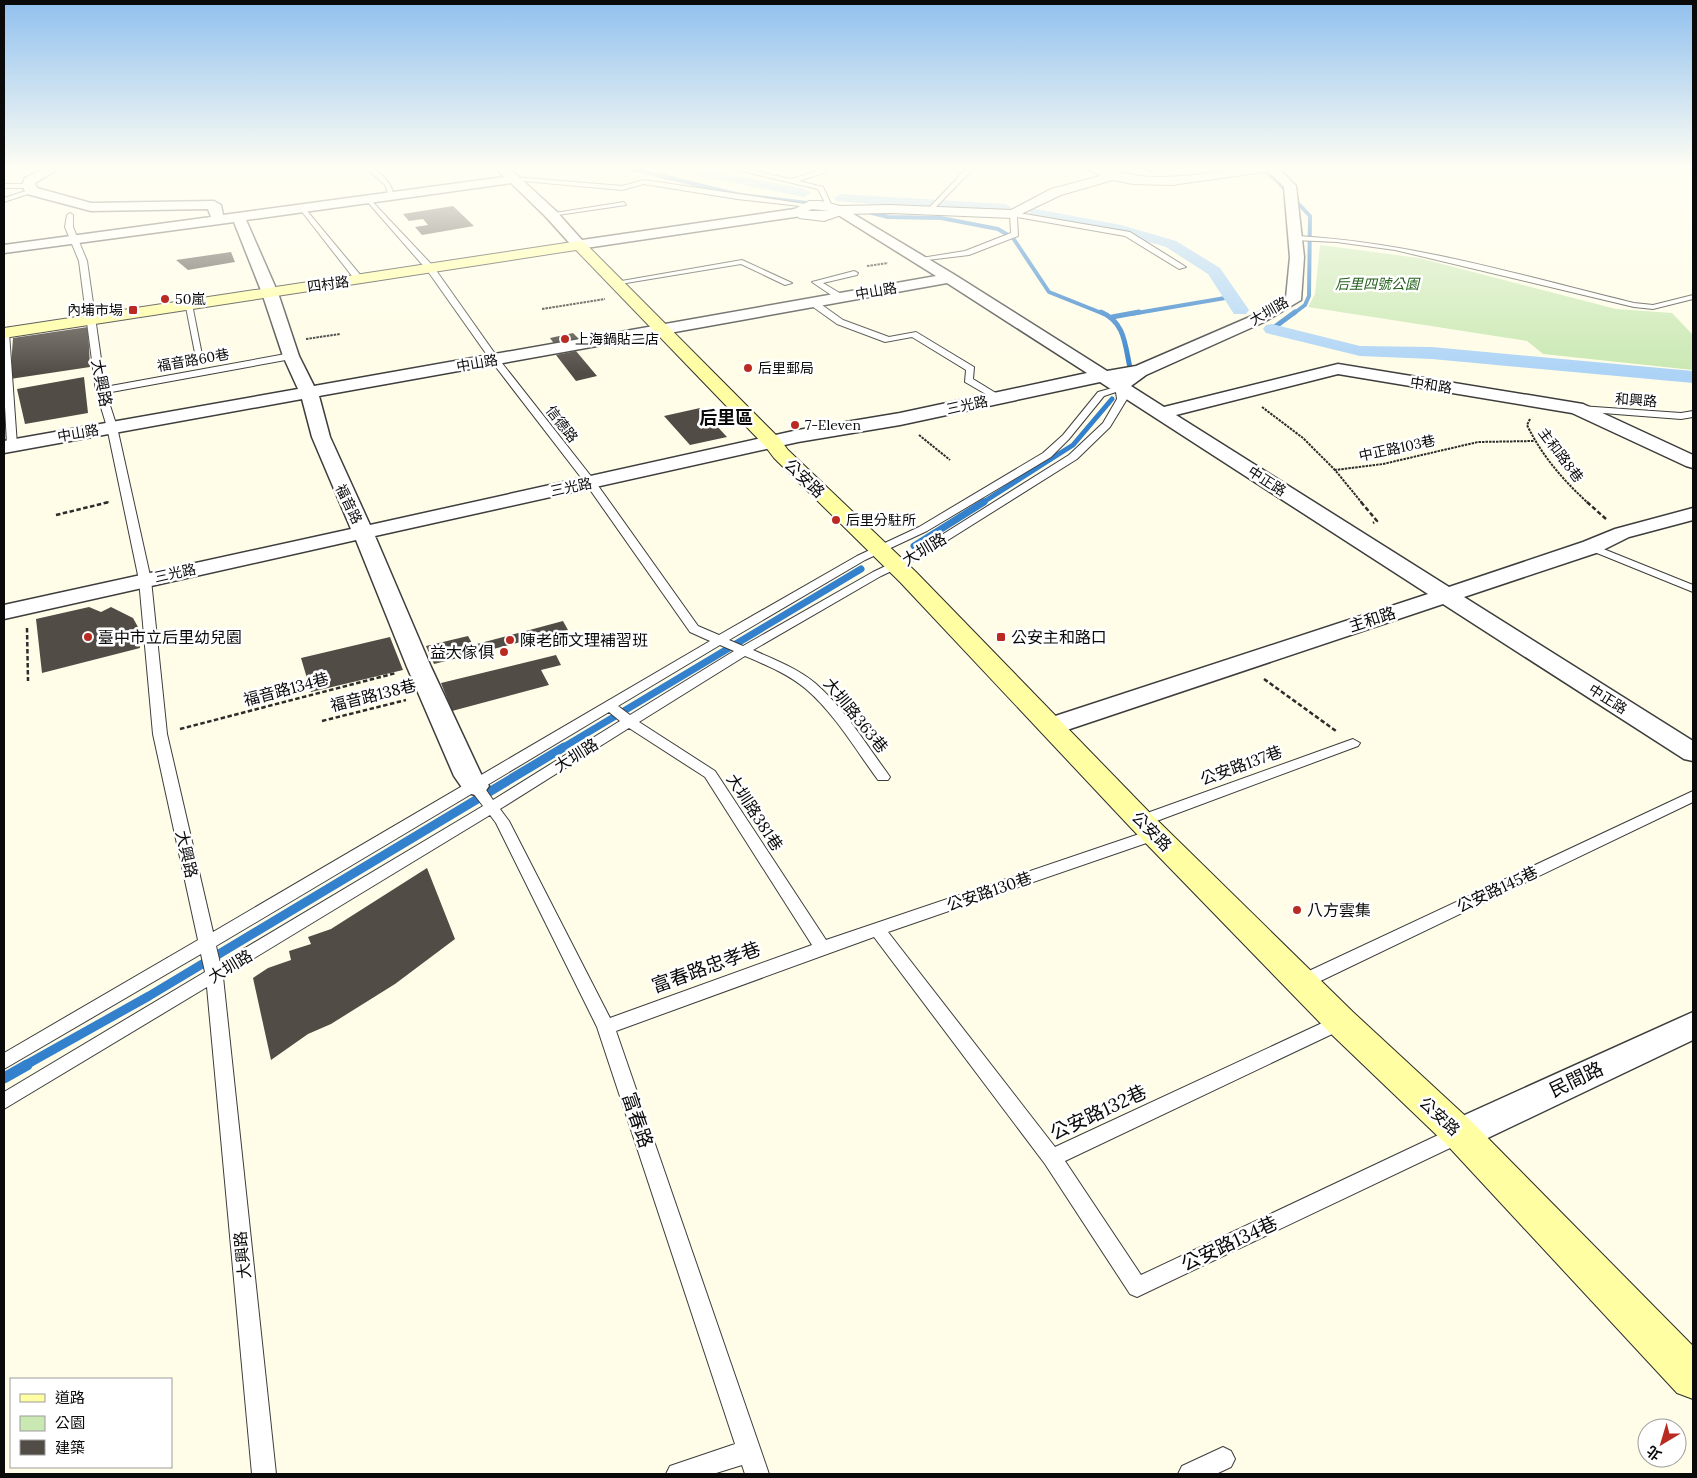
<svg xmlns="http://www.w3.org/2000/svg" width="1697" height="1478" viewBox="0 0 1697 1478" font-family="Lora,'Noto Sans TC',serif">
<rect width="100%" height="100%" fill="#fffde7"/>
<!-- green -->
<path fill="#c9e8b2" d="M1320,245l99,13 197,51 56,4 21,22v35l-150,-16 -16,-13 -219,-34 7,-13z"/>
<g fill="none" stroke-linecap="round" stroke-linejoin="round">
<!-- stream-far4 -->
<path stroke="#3381cd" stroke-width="4" d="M624,167l116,28 76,9
M1258,167l18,13 34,36 -1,80 -4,9 -12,9
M864,211l24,6 53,1 57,11 15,9 36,54 55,22
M1131,314l100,-17"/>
<!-- stream-far3 -->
<path stroke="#3381cd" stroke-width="5" d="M1101,312c24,10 24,33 29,56
M1112,317l27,-5
M1272,329l23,-17
M982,503l91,-58 39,-46"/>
<!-- stream-far2 -->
<path stroke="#3381cd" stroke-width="7" d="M914,546l70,-44
M562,748l299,-179"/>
<!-- stream-far1 -->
<path stroke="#3381cd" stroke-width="9" d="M24,1066l125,-70 415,-249"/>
<!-- stream -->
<path stroke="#3381cd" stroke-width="11" d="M4,1078l23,-13"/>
<!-- canal -->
<path fill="#acd3f6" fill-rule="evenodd" d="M667,167h27l110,22 7,4 -7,4 -130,-26z
M841,194l164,10 7,4 -7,4 -59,-2 -110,-9 -2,-3z
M1036,209l85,16 55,16 44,27 29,42 -3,4h-12l-26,-40 -42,-27 -48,-14 -87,-17 -2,-3 2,-3z
M1272,324l88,22 72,1 261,24v12l-261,-24 -72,-3 -94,-23 -3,-4 3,-4z"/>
</g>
<!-- building -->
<path fill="#524c46" d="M1136,167h32v1l-19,4z
M453,206l21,20 -52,9 -7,-8 13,-2 -5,-6 -14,2 -6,-7z
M231,252l4,10 -47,8 -12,-10z
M88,327l2,40 -80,12 3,-41z
M573,333l7,7 -25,5 -5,-7z
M576,351l21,25 -21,5 -20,-26z
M84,377l4,36 -63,11 -8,-35z
M700,408l27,29 -37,8 -26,-29z
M89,607l12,5 10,-5 22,11 5,9 2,21 -98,25 -6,-54z
M563,621l5,9 -134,34 -8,-18 42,-10 5,9z
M390,637l13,33 -92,22 -10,-34z
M556,655l5,10 -20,5 8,15 -97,26 -11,-28z
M427,868l28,71 -60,45 -64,40 -23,10 -37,26 -18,-82 15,-10 23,-8 -2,-9 22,-7 -3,-7 23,-8z"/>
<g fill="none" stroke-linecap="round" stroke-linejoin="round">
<defs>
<path id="service" d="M365,167c12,0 29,17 28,29h-4l-4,-11z
M724,167h12l55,12 26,-8 -11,-4 20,3v2l-27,9 24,6 9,19 -5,1 -9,-18z
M968,167h7l-43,44h-4v-2z
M514,177l108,9 22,-6 168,25 -3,2 -72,-8 -93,-15 -22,6 -110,-10z
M4,184h24l3,2 -3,2h-24z
M32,189l2,3 -30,10v-4z
M367,196l66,70 65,92 96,122 104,146 21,9 138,-79 62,-29 124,-74 20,-18 35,-43 25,-7 4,14 -17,28 -33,32 -156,98 -40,19 -128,74c22,10 44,18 62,33 29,25 50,60 73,91l2,3 -2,3h-10c-22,-30 -43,-66 -72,-91 -18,-15 -40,-24 -61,-33l-106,66 76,49 111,169 325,-110h10l2,4 -2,4 -273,94 167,215 280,-130 6,-2 6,2 3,5 -3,5 -282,134 76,114 312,-147 7,-2 7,2 2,6 -2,6 -330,157 -7,-3 -85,-130 -171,-227 -258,94 153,443h-24l-3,-9 -29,9h-47l4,-8 65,-22 -138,-417 -101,-204 -6,-8 -267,162 53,497h-24l-45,-487 -203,122v-17l201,-120 -4,-18 -197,115v-16l194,-113 -45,-206 -14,-154 -32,-153 -11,-36 -17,-130 -14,-34 2,-12 3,-2 3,2v12l14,34 18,126 186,-34 4,3 -4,3 -185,34 11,34 34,153 16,154 46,198 497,-291 -20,-9 -104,-148 -94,-122 -65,-92 -62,-71zM1116,392l1,7 -14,24 -34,32 -156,98 -40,19 -130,74 -14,-6 136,-80 62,-29 124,-74 18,-18 35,-43zM720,645l14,6 -104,64 -12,-9zM609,712l11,9 -127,79 -9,-13zM629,728l76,49 107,168 -202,73 -101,-197 -9,-12zM473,793l10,13 -263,157 -4,-17z
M624,202l2,3 -75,11 -3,-2z
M299,206h4l59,71v4h-6l-57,-73z
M1013,212l117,20 56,35 -7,2 -54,-33 -108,-19 1,19 -49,19 -50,6 -4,-2 50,-8 46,-18 -1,-19z
M1297,236c114,6 226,40 337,67l19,2 40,-10v4l-40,10 -19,-2 -239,-57 -58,-8 -43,-2 -1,-2z
M742,260l50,23 -7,2 -44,-21 -127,21 -4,-2z
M854,271l4,2 -1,2 -34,8 20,12v4h-6l-25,-17z
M809,300h6l28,20 46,17 27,-5 58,35 -1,12 31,19 -8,2 -31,-18 1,-12 -54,-33 -27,5 -48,-18 -28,-20z
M185,302l7,2 10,51 -7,-2z
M5,330l4,3 8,112 -5,3 -5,-3 -3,-58z
M1580,406l101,7 12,-2v6l-12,2 -104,-8 -2,-2z
M1591,544l102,41v7l-106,-43v-4z
M1353,739l7,4 -2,3 -212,79h-10l-2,-4 2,-4z
M1693,791v11l-385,185 -6,2 -6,-2 -2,-5 2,-5z
M1223,1447l8,4 4,8 -4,8 -15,7h-38l4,-8z"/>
<path id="minor" d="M47,167h15l-27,16 2,5 54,15 123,-2 7,4 2,10 281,-38 -8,-9 12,-1 48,44 26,29 219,-32 7,4 -7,4 -222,33 -5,-1 -28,-31 -35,-34 -265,37 32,73 21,63 15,30 622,-110 -101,-63 -2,-3 7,-4 115,69 152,96 29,-5 116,-50 34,-18 4,-41 -6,-70 -20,-20h13l19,19 8,71 -3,43 -37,22 -118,53 -15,11 33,21 174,-43 245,40 110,51v13l-7,-2 -114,-53 -234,-39 -162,41 273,172 134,-45 32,-13 78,-21v12l-64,17 -30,15 -135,45 229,144v20l-9,-2 -241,-155 -382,128 -9,2 -9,-2 -4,-6 4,-6 385,-126 -328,-212 -200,43 -102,17 -423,94 56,131 50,107 8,12 -4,6 -10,3 -10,-3 -11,-16 -47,-109 -51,-127 -352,79v-14l347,-76 -39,-92 -10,-38 -298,54v-12l294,-52 -15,-33 -21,-63 -28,-71 -230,31v-8l207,-28 -3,-8 -117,2 -64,-17 -5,-8 3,-8zM947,283l140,90 -187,40 -102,17 -428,95 -40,-88 -11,-41z
M1686,167h7v4l-5,-1z
M1693,1012v28l-220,105 -13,5 -13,-5 -5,-11 5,-11z"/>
<path id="tertiary" d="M1084,167c24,0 46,10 71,10 41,1 81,-10 122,-10l-6,4 -99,14 -39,-1 -20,-4 -52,15 -48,23 -123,-5 -46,1 -20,7 -25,-3 -6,-8 16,-9h12l19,5 50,-1 121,5 40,-21 49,-13zM812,209l17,2h-21z"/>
<path id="secondary" d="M579,241l5,1 195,196 9,12 128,122 235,242 202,198 120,111 220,223v53l-16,-6 -230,-248 -118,-113 -198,-204 -231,-246 -126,-124 -9,-12 -189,-196 -572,88v-10z"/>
</defs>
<!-- service casing -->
<use href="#service" stroke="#3d3d3d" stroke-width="2"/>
<!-- minor casing -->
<use href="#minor" stroke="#3d3d3d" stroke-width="3"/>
<!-- tertiary casing -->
<use href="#tertiary" stroke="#3d3d3d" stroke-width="2"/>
<!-- secondary casing -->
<use href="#secondary" stroke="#2c2c2c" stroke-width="2"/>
<!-- path-far1 -->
<path stroke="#2c2c2c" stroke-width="2" stroke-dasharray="2.5 1" stroke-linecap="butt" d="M867,266l21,-3
M542,309l63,-10
M306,339l34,-5
M1262,407l41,31 32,32
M1530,419l-3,6c15,31 36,55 61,78
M919,435l31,25
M105,503l4,-1
M1362,503l-27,-33 48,-6 95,-22 56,-1"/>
<!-- path -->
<path stroke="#2c2c2c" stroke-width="2.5" stroke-dasharray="4.5 2.5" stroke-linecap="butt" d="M1361,502l16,19 -4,2
M1587,502l19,17
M56,515l53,-13
M27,628l1,53
M1264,679l72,52
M322,721l84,-21
M180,729l216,-56"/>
<!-- service -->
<use href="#service" fill="#fff" fill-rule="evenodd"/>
<!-- minor -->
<use href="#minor" fill="#fff" fill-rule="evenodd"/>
<!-- tertiary -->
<use href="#tertiary" fill="#fff" fill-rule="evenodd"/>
<!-- secondary -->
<use href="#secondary" fill="#fffea2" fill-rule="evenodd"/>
</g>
<!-- sky -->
<linearGradient id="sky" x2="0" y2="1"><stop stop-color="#90c0ee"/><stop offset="0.45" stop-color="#fffef4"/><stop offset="1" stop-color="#fffef4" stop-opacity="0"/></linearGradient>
<rect width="1697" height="374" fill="url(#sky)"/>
<!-- markers -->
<g fill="#b92a23" stroke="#fff" stroke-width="2">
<circle cx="165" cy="299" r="5"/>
<rect x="128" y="305" width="10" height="10" rx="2.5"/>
<circle cx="565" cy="339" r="5"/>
<circle cx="748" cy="368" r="5"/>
<circle cx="795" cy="425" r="5"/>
<circle cx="836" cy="520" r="5"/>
<circle cx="88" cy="637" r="5"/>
<rect x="996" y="632" width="10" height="10" rx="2.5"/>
<circle cx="510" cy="640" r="5"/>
<circle cx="504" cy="652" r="5"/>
<circle cx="1297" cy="910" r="5"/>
</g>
<g text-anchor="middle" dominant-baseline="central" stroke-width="5" stroke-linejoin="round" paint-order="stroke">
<!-- far-street labels -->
<g font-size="14" fill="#0a0a0a" stroke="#fff">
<text transform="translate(328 284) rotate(-8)">四村路</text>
<text transform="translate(876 291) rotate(-10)">中山路</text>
<text transform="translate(1269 311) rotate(-30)">大圳路</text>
<text transform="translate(193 360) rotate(-10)">福音路60巷</text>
<text transform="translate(477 363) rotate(-10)">中山路</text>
<text transform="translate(1431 385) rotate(9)">中和路</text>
<text transform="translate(1636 400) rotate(4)">和興路</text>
<text transform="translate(967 405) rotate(-12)">三光路</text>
<text transform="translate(562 424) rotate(52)">信德路</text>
<text transform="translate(78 433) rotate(-10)">中山路</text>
<text transform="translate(1397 448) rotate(-12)">中正路103巷</text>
<text transform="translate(1561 455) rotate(53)">主和路8巷</text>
<text transform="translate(1267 481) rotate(33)">中正路</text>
<text transform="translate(571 487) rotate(-12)">三光路</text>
<text transform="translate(349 504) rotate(64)">福音路</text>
<text transform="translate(175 573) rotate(-12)">三光路</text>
<text transform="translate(1608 699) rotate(32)">中正路</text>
</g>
<!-- far-park labels -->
<g font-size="14" font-style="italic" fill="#23601b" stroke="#fff">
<text x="1377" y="284">后里四號公園</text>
</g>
<!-- far-poi labels -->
<g font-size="14" fill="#0a0a0a" stroke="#fff" text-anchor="start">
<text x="175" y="299">50嵐</text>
<text x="123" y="310" text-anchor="end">內埔市場</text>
<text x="575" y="339">上海鍋貼二店</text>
<text x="758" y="368">后里郵局</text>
<text x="805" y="425">7-Eleven</text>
<text x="846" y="520">后里分駐所</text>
</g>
<!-- street labels -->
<g font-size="16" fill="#0a0a0a" stroke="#fff">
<text transform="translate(102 383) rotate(79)">大興路</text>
<text transform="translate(805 478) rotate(44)">公安路</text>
<text transform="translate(924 549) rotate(-31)">大圳路</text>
<text transform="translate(1372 619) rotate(-18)">主和路</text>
<text transform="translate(286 689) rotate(-15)">福音路134巷</text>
<text transform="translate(373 695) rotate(-14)">福音路138巷</text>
<text transform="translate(856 715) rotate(51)">大圳路363巷</text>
<text transform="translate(576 755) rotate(-32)">大圳路</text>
<text transform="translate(1241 765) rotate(-20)">公安路137巷</text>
<text transform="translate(755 812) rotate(57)">大圳路381巷</text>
<text transform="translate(1152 831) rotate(45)">公安路</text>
<text transform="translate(187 854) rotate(77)">大興路</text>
<text transform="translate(1497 889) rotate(-25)">公安路145巷</text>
<text transform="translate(989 891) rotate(-19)">公安路130巷</text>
<text transform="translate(230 966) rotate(-31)">大圳路</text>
<text transform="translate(1440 1116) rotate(43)">公安路</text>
<text transform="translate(242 1255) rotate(-96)">大興路</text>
</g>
<!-- poi labels -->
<g font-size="16" fill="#0a0a0a" stroke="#fff" text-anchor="start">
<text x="98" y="637">臺中市立后里幼兒園</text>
<text x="1011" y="637">公安主和路口</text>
<text x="520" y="640">陳老師文理補習班</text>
<text x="494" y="652" text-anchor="end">益大傢俱</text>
<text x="1307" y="910">八方雲集</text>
</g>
<!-- far-district labels -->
<g font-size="18" font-weight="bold" fill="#0a0a0a" stroke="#fff">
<text x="726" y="417">后里區</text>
</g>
<!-- near-street labels -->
<g font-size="19" fill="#0a0a0a" stroke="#fff">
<text transform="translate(706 967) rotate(-20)">富春路忠孝巷</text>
<text transform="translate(1576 1079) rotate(-25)">民間路</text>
<text transform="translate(1098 1112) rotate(-25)">公安路132巷</text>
<text transform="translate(638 1120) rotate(71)">富春路</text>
<text transform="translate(1229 1243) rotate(-25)">公安路134巷</text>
</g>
</g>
<!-- border -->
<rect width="1697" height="1478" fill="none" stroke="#0a0a0a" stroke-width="10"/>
<!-- legend -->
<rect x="10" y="1378" width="162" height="90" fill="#ffffff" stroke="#9d9d9d"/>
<rect x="20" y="1394" width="25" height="8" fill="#fffea2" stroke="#9d9d9d"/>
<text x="55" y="1403" font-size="15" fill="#0a0a0a">道路</text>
<rect x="20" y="1416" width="25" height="15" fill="#c9e8b2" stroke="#9d9d9d"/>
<text x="55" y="1428" font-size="15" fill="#0a0a0a">公園</text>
<rect x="20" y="1440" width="25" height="15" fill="#524c46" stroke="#9d9d9d"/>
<text x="55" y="1453" font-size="15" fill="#0a0a0a">建築</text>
<!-- north arrow -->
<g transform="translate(1662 1443) rotate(218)"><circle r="24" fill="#ffffff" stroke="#9d9d9d"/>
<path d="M0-4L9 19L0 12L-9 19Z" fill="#b92a23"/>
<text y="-8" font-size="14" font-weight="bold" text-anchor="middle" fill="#0a0a0a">北</text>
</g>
</svg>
